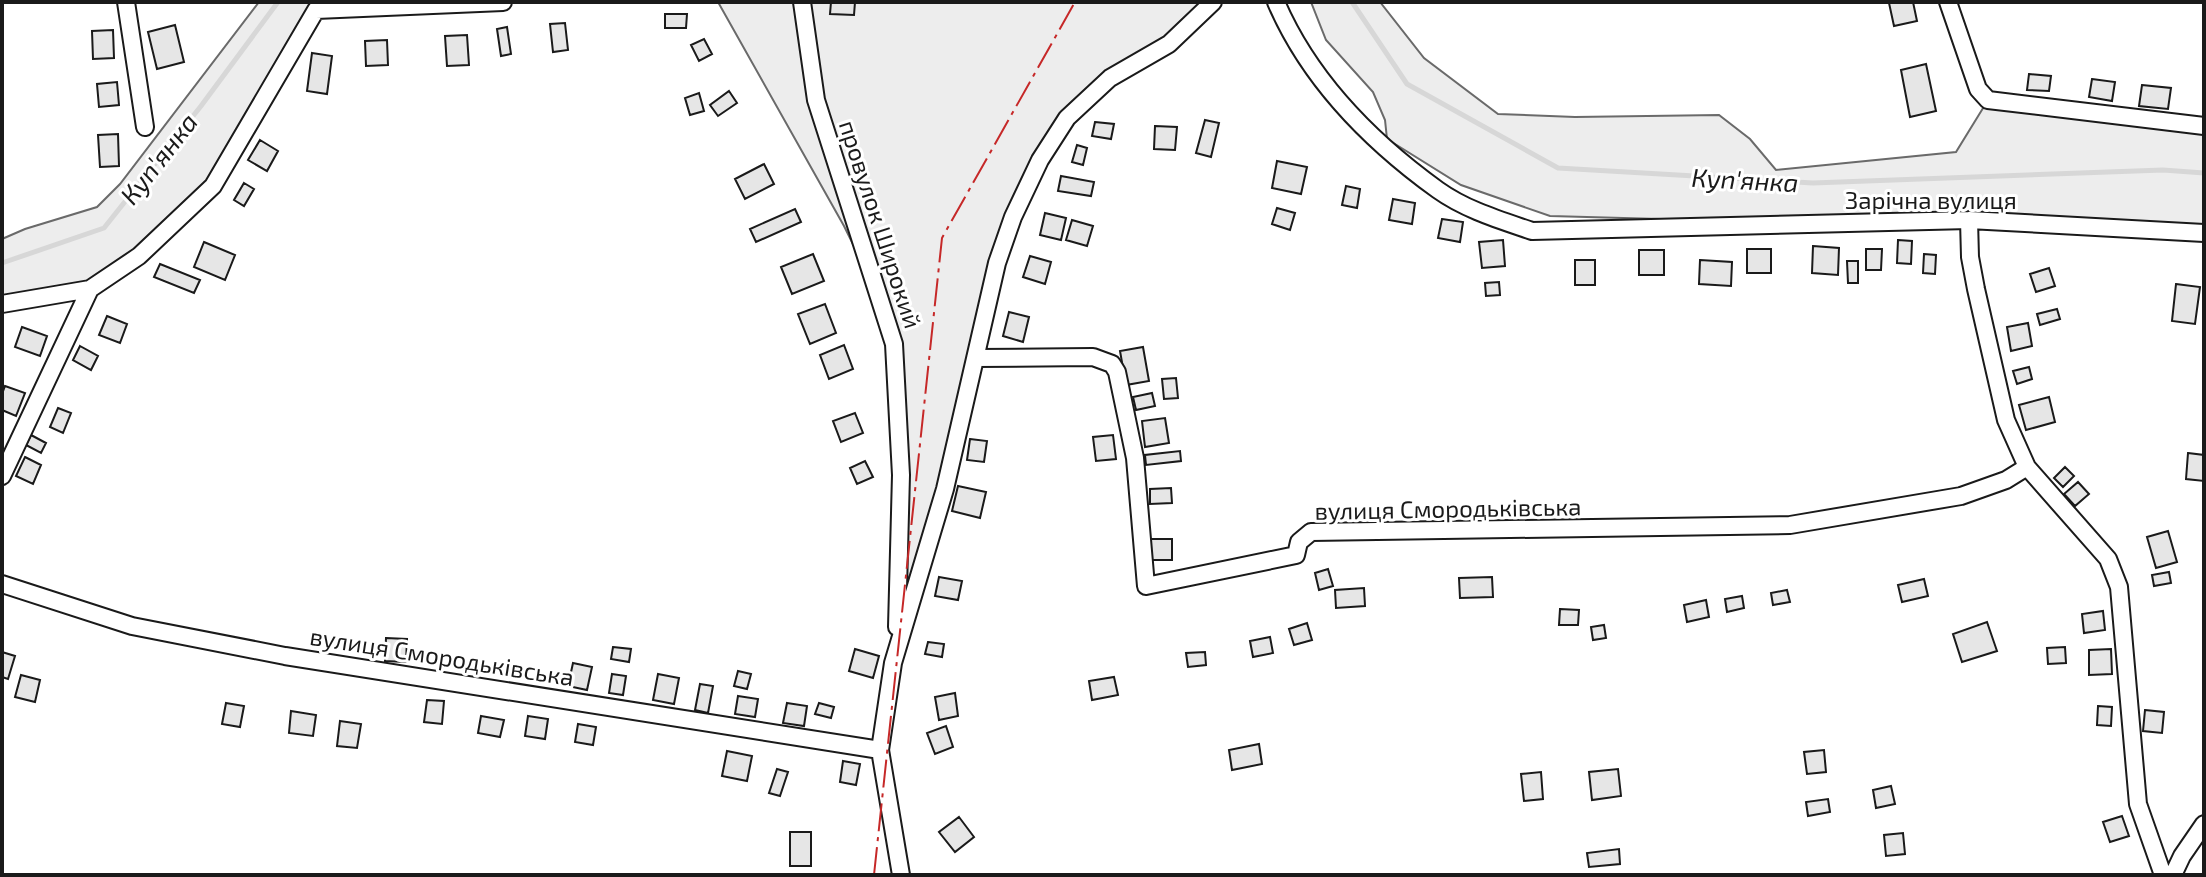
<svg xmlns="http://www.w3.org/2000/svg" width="2206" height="877" viewBox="0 0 2206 877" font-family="'Exo 2',sans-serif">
<rect width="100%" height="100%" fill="#fff"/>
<!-- built -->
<path fill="#ededed" stroke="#6a6a6a" stroke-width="2" d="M259,2h244l-187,9 -88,150 -56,64 -82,64 -88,9v-59l23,-10 72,-22 23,-23z
M718,2h495l-126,96 -74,119 -117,437 -1,-301 -16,-56 -35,-71z
M1311,2h69l44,56 74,56 77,3 144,-2 31,24 26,31 180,-18 32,-52 216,26v108l-654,-18 -89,-31 -74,-46 -2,-19 -12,-28 -47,-52z"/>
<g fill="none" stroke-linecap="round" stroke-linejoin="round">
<!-- stream -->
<path stroke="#d7d7d7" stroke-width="5" d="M1352,2l55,82 151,84 255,15 350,-13 41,3
M2,263l102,-35 97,-122 77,-104"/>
</g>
<!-- building -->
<path fill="#e6e6e6" stroke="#1a1a1a" stroke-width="2" d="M831,2h24l-1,13 -24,-1z
M1913,2l4,19 -23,5 -5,-23z
M665,14h22l-1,14h-21z
M565,23l3,27 -15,2 -3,-28z
M175,25l9,37 -27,7 -9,-37z
M507,27l4,27 -10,2 -4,-27z
M113,30l1,28 -21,1 -1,-28z
M467,35l2,30 -22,1 -2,-30z
M704,39l8,15 -13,7 -8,-16z
M387,40l1,25 -22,1 -1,-25z
M312,53l20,3 -5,38 -20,-3z
M1926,64l10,47 -26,6 -9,-47z
M2029,74l22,2 -2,15 -22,-1z
M2092,79l23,3 -3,19 -23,-4z
M117,82l2,23 -20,2 -2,-23z
M2142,85l29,3 -3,21 -29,-3z
M729,91l8,12 -19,13 -8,-11z
M699,93l5,18 -14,4 -5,-17z
M1205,120l14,3 -8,34 -15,-4z
M1095,122l19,2 -3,15 -19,-3z
M1155,126l22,1 -2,23 -21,-1z
M118,134l1,32 -19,1 -2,-32z
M260,140l18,11 -11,20 -19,-11z
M1077,145l10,3 -4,17 -11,-3z
M1277,161l30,6 -6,27 -29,-6z
M764,164l10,20 -29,15 -10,-20z
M1061,176l33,6 -3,14 -33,-5z
M244,183l10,6 -10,17 -10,-6z
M1346,186l14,3 -3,19 -15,-3z
M1393,199l22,4 -3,21 -23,-4z
M1277,208l18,5 -5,17 -18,-6z
M795,209l6,13 -45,20 -6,-13z
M1045,213l21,5 -5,22 -21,-5z
M1442,219l21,3 -3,20 -22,-4z
M1072,220l21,6 -6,20 -21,-6z
M1503,240l2,26 -23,2 -3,-26z
M1898,240l14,1 -1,23 -14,-1z
M204,242l31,13 -10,25 -31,-13z
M1813,246l26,2 -1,27 -26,-2z
M1747,249h24v24h-24z
M1866,249h16l-1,21h-15z
M1639,250h25v25h-25z
M813,254l11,27 -32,13 -11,-27z
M1924,254l12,1 -1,19 -12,-1z
M1030,256l21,6 -6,22 -22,-7z
M1575,260h20v25h-20z
M1700,260l32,2 -1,24 -32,-2z
M1847,261h11v22h-10z
M160,264l40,16 -6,13 -40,-16z
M2049,268l6,18 -19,6 -6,-18z
M1499,282l1,13 -14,1 -1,-13z
M2176,284l24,3 -5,37 -23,-3z
M825,304l11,29 -26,11 -12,-30z
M2057,309l3,10 -20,6 -3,-11z
M1009,312l20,5 -6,25 -20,-6z
M107,316l20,8 -7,19 -21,-8z
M2028,323l4,23 -21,5 -4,-24z
M22,327l25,9 -7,20 -25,-9z
M844,345l9,24 -24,10 -9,-24z
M80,346l18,10 -7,14 -18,-10z
M1143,347l6,34 -23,4 -6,-34z
M2029,367l3,12 -15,5 -4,-13z
M1176,378l2,20 -14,1 -2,-20z
M5,386l20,7 -9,23 -14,-6v-16z
M1152,393l3,13 -19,4 -3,-13z
M2049,397l6,25 -29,8 -7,-25z
M58,408l13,5 -8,20 -13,-6z
M855,413l8,20 -22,9 -8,-21z
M1165,418l4,25 -24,4 -3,-26z
M31,435l15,8 -5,10 -15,-8z
M1113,435l3,24 -20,2 -3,-24z
M970,439l17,2 -3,21 -17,-2z
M1180,451l1,10 -35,4 -1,-10z
M2188,453l16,2v26l-18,-2z
M25,457l16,8 -8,19 -17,-8z
M865,461l8,16 -16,7 -7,-16z
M2065,467l9,9 -11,11 -9,-9z
M2078,482l11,12 -14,12 -11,-12z
M958,486l28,6 -6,26 -28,-7z
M1171,488l1,15 -22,1v-15z
M2168,531l9,31 -21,6 -9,-31z
M1151,539h21v21h-21z
M1328,569l5,17 -14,4 -4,-17z
M2169,572l2,11 -17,3 -2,-11z
M939,577l23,4 -4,19 -23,-4z
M1492,577l1,20 -33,1 -1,-20z
M1924,579l4,17 -26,6 -4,-17z
M1364,588l1,18 -29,2 -1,-18z
M1787,590l3,12 -17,3 -2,-12z
M1742,596l2,12 -17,4 -2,-13z
M1706,600l3,17 -22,5 -3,-17z
M1560,609l19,1 -1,15h-19z
M2103,611l2,19 -21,3 -2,-19z
M1987,622l10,29 -35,11 -9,-28z
M1307,623l5,17 -18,5 -5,-16z
M1604,625l2,13 -13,2 -2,-13z
M1270,637l3,16 -20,4 -3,-16z
M386,638l21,1 -1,23 -21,-1z
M928,642l16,2 -2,13 -17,-3z
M613,647l18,2 -2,13 -18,-3z
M2065,647l1,16 -18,1 -1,-16z
M855,649l24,7 -6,22 -24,-7z
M2111,649l1,25 -23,1v-25z
M2,652l13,4 -7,23 -6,-2z
M1205,652l1,13 -18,2 -2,-14z
M573,663l19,4 -5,23 -19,-4z
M738,671l13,3 -4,15 -13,-3z
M612,674l14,2 -3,19 -14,-2z
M658,674l21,4 -5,26 -21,-4z
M21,675l19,5 -5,22 -20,-5z
M1114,677l4,18 -26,5 -3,-19z
M700,684l13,2 -5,27 -13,-3z
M955,693l3,23 -19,4 -4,-23z
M738,696l20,3 -3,18 -20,-3z
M427,700l17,1 -2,23 -18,-2z
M226,703l18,3 -4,21 -18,-3z
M787,703l20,3 -3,20 -21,-3z
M819,703l15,4 -3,11 -16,-4z
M2098,706l14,1 -1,19 -14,-1z
M2145,710l19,2 -2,21 -19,-2z
M291,711l25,4 -3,21 -24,-3z
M481,716l23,4 -4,17 -22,-4z
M528,716l20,3 -3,20 -20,-3z
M340,721l21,3 -4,24 -20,-2z
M578,724l18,3 -3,18 -18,-3z
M946,726l7,21 -18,7 -8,-21z
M1259,744l3,20 -30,6 -3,-20z
M1824,750l2,22 -19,2 -3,-22z
M727,751l25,5 -5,25 -25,-5z
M843,761l17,3 -4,21 -16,-3z
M777,769l11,3 -8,24 -11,-3z
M1618,769l3,27 -29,4 -3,-28z
M1541,772l2,27 -19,2 -3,-27z
M1891,786l4,18 -19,4 -3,-18z
M1828,799l2,13 -22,4 -2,-14z
M2122,816l7,20 -19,6 -7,-20z
M959,817l15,20 -19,15 -16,-20z
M790,832h21v34h-21z
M1903,833l2,21 -19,2 -2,-21z
M1619,849l1,15 -31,3 -2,-14z"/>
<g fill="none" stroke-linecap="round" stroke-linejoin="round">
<defs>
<path id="street" d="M126,2l19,125
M802,2l14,98 78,244 7,131 -4,152
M1276,2c33,77 94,139 162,188 28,20 62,30 94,41l437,-11 235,13
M1948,2l30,87 10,11 216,26
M1969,220l1,37 6,32 30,131 21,47 81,92 11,28 19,217 25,71
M2,304l88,-15 49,-33 74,-70 103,-176 187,-8
M975,358l118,-1 19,7 5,8 18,86 11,128 150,-31 3,-13 12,-10 479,-7 171,-29 45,-16 21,-13
M2,476l88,-187
M2,584l130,42 153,30 595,94
M901,875l-21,-125 13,-87 52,-174 52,-226 16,-46 27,-57 27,-42 43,-40 59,-34 44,-42
M2173,875l9,-19 22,-32"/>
</defs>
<!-- street casing -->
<use href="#street" stroke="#1a1a1a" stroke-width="20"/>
<!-- street -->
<use href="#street" stroke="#fff" stroke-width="16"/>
<!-- power -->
<path stroke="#c62828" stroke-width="2" stroke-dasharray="28 6 4 6" stroke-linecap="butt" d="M874,875l68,-637 133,-236"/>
</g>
<g text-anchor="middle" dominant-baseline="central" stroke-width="6" stroke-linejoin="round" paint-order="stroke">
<!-- street labels -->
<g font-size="24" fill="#1a1a1a" stroke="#fff">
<text x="1931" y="199">Зарічна вулиця</text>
<text transform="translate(881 224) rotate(72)">провулок Широкий</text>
<text transform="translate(1448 508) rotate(-1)">вулиця Смородьківська</text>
<text transform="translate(442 656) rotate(9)">вулиця Смородьківська</text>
</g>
<!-- water labels -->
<g font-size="26" font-style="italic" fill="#1a1a1a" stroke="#fff">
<text transform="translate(158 158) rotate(-52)">Куп'янка</text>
<text transform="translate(1745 179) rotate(3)">Куп'янка</text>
</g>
</g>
<!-- border -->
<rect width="2206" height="877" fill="none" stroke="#1a1a1a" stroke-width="8"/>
</svg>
